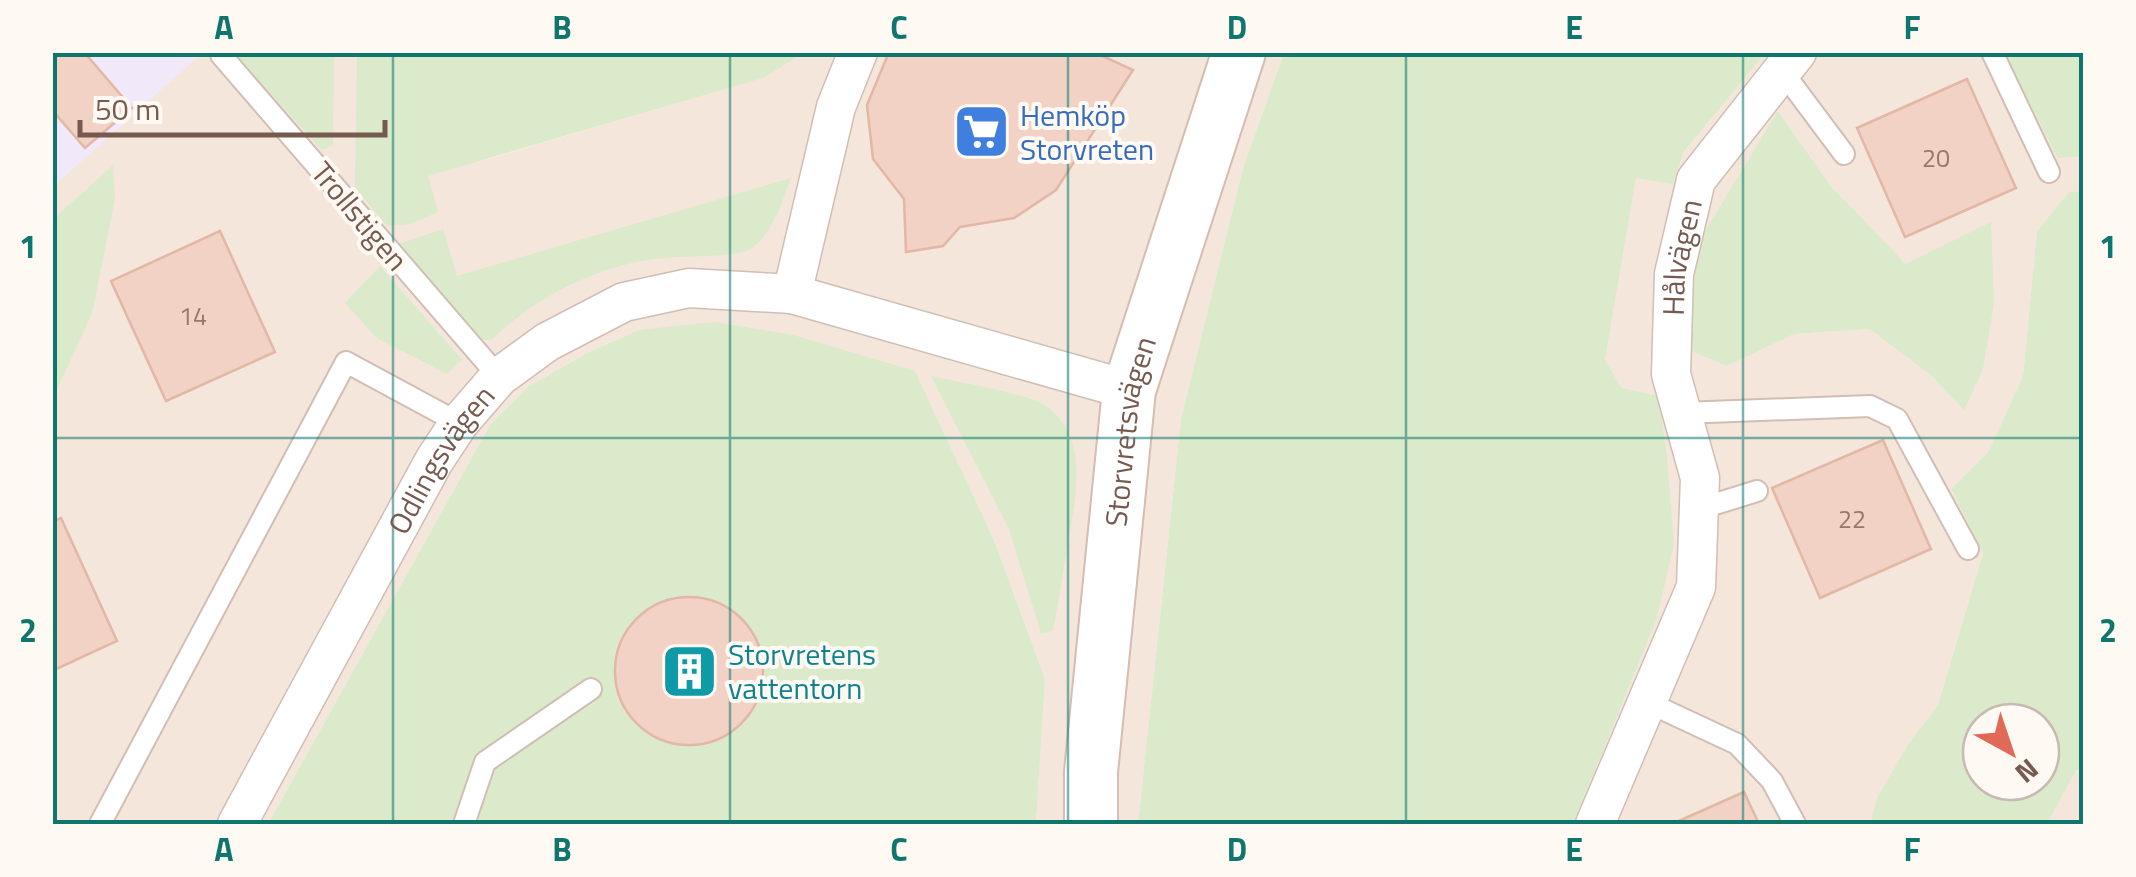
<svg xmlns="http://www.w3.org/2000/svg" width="2136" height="877" viewBox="0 0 2136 877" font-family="'Titillium Web',sans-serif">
<rect width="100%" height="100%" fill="#fcf4ec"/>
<!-- residential -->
<path fill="#f4e6db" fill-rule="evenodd" d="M53,53h351l77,108 281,-83 42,-25h480l-41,115 -62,251 -43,405h-102l9,-145 -51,-139 -79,-169 -276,-41 -52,23 -59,34 -38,38 -222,399h-215l-1,-426 40,-84 20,-148 -59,53z
M1765,53h318v138l-14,1 -32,39 -14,145 -34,75 -38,38 32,64 -45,152 -29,38 -30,52 101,29h-407l83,-203 -34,-233 -17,-28 31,-183 37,6 10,-30zM1778,111l52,74 76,79 -36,65 -76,5 -67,32z
M2076,769h7v55h-36z"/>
<!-- education -->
<path fill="#f1e8f9" d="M53,53h143l3,3 -146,131z"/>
<!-- green -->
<path fill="#daeaca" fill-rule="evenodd" d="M241,53h93l-1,92 -11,5 -83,-92z
M357,53v-1l447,1 -41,25 -335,98 10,36 -28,12 -23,2 -32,-38z
M1284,53h481l-82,100 -10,31 -37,-6 -31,182 17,28 36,8 8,51 8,97 -18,77 -83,203h-435l43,-405 62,-251z
M2003,53h80v103l-25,2z
M1778,111l52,74 76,79 85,-42 3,81 -11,66 -19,41 -33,-35 -61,-46 -76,5 -67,32 -38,-16 9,-107z
M113,165l2,33 -23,116 -39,84v-179z
M791,178c-10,25 -18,58 -43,72 -13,7 -67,6 -85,8 -64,6 -125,38 -172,82h-15l-77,-96 44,-15 14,47z
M2083,191v578l-7,1 -29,54h-177l8,-28 31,-53 29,-38 45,-152 -32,-64 38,-38 34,-75 14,-145 32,-39zM1981,722h60v60h-60z
M380,266l82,94 -15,14 -70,-36 -32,-35z
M714,322l79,13 122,36 79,169 51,139 -9,145h-768l222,-399 38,-38 59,-34 52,-23z
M931,376c23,5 95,18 112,28 49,32 32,95 24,143 -4,28 -9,56 -14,84l-12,2 -32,-104z"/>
<!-- building -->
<path fill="#f1d2c5" stroke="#e3b7a6" stroke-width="2.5" d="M52,52h32l48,56 -47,40 -33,-38z
M889,52h205l39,18 -77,120 -42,28 -54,9 -17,19 -37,6 -2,-53 -31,-40 -6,-54z
M1967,79l49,109 -111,49 -48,-109z
M220,231l55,121 -109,49 -55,-120z
M1883,440l48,109 -111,49 -48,-110z
M61,518l56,123 -65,30v-149z
M615 671a74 74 0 1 1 148 0a74 74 0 1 1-148 0Z
M1744,792l15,32h-87z"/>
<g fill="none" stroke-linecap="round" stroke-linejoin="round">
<defs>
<path id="lane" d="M1992,52l57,120
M221,55l278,322
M1782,71l62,83
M1682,413l188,-7 27,13 71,130
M1699,509l58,-18
M1647,702l90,42 35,37 23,43
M100,824l246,-462 113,61
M464,824l21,-62 106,-73"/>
<g id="street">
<path d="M792,294l44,-187 22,-55"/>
<path id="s1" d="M237,824l197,-363 25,-38 40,-46 48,-35 77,-40 65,-14 103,6 337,96"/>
<path id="s2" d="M1595,824l101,-237 4,-109 -29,-104 3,-100 22,-94 101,-128"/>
</g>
<g id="secondary">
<path id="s3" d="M1091,824v-52l38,-382 110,-338"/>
</g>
</defs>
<!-- lane casing -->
<use href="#lane" stroke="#d1beb4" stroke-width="24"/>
<!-- street casing -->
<use href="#street" stroke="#d1beb4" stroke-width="41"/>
<!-- secondary casing -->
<use href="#secondary" stroke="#d4bdb1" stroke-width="56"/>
<!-- lane -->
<use href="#lane" stroke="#fff" stroke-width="20"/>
<!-- street -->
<use href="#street" stroke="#fff" stroke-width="38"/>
<!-- secondary -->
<use href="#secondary" stroke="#fff" stroke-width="52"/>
</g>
<!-- grid -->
<path fill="none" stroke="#0f766e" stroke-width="2.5" stroke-opacity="0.55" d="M393,52v772M730,52v772M1068,52v772M1406,52v772M1743,52v772M52,438h2032"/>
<!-- icons -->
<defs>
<symbol id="supermarket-square" viewBox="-11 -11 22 22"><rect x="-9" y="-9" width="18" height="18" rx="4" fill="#3f7fe0" stroke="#fef9f3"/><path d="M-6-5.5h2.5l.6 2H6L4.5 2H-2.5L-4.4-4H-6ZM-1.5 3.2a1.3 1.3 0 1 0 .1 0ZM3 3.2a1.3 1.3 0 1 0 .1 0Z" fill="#fff"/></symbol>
<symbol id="building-square" viewBox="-11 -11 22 22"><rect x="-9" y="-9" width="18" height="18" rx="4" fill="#0f9aa8" stroke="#fef9f3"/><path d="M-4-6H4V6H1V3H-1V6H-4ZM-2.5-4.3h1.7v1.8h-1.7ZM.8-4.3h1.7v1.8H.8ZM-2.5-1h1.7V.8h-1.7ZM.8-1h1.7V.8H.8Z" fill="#fff"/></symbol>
</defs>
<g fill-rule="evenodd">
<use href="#supermarket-square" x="950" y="100" width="63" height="63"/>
<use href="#building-square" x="658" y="640" width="63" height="63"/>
</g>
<g text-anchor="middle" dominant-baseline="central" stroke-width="8" stroke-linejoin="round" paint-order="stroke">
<!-- number labels -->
<g font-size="25" fill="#96786c">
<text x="1936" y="158">20</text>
<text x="193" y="316">14</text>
<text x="1852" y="519">22</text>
</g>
<!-- shop labels -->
<g font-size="30" fill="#366cbe" stroke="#fef9f3" text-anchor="start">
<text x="1020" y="115">Hemköp<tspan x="1020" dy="34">Storvreten</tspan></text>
</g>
<!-- street labels -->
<g font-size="30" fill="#775a4f" stroke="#fef9f3">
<text transform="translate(360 216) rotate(50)">Trollstigen</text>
<text stroke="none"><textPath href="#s2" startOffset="592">Hålvägen</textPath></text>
<text stroke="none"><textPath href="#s3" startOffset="395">Storvretsvägen</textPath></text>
<text stroke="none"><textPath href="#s1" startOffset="418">Odlingsvägen</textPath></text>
</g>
<!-- culture labels -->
<g font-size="30" fill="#0d838f" stroke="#fef9f3" text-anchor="start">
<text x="728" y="654">Storvretens<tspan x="728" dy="34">vattentorn</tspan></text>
</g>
</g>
<!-- border -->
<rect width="2136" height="877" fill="none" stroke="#fef9f3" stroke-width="110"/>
<!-- north arrow -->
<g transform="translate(2011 752) rotate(140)"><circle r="48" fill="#fef9f3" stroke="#c8b9b1" stroke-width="2.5"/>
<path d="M0-8L18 38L0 25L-18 38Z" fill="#e06958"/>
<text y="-15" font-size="28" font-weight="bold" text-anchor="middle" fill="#775a4f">N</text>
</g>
<!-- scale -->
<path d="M80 120v15h305v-15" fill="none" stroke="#775a4f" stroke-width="5"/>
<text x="95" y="120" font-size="30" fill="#775a4f" stroke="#fef9f3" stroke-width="8" paint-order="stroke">50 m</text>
<rect x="55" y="55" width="2026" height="767" fill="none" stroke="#0f766e" stroke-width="4"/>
<g font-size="32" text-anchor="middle" font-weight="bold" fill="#0f766e">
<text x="224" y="39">A</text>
<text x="562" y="39">B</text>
<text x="899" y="39">C</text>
<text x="1237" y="39">D</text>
<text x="1574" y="39">E</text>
<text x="1912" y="39">F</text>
<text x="28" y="258">1</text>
<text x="2108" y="258">1</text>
<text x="28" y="642">2</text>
<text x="2108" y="642">2</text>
<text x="224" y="861">A</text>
<text x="562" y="861">B</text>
<text x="899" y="861">C</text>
<text x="1237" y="861">D</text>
<text x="1574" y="861">E</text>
<text x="1912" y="861">F</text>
</g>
</svg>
